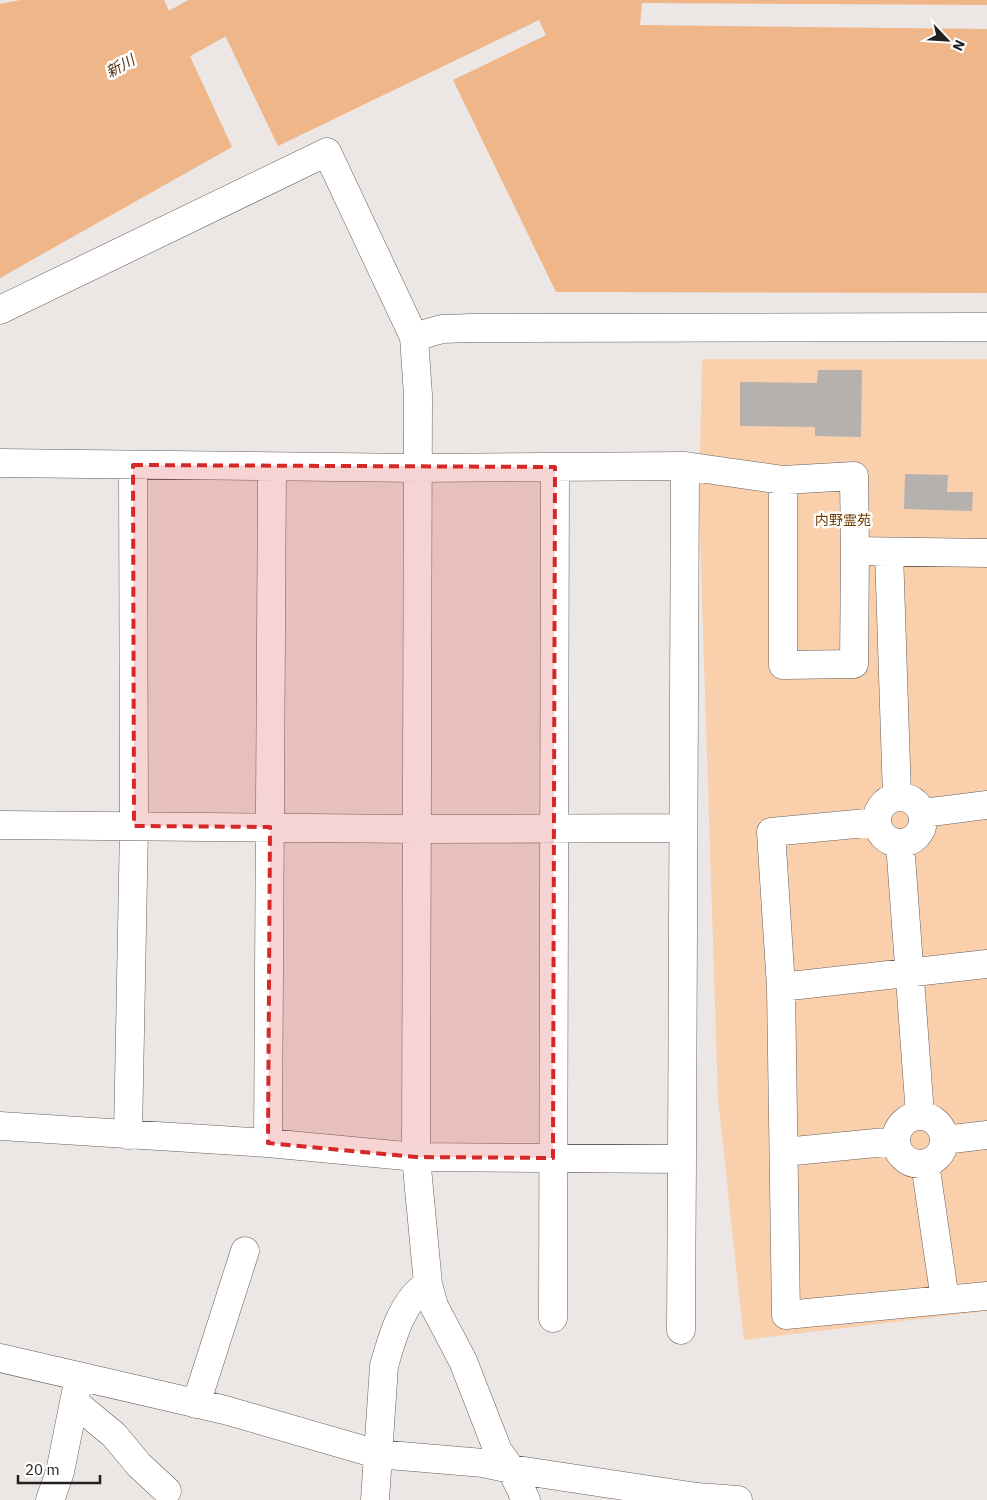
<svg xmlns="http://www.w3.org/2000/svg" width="987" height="1500" viewBox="0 0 987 1500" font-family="'IBM Plex Sans','Noto Sans JP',sans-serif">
<rect width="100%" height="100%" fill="#ece7e4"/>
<!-- green -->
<path fill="#f9cfac" d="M702,359h285v952l-243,29 -26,-241 -19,-596z"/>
<!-- water -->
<path fill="#efb789" d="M20,0h144l68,147 -232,131v-274z
M208,0h779v5l-345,-2 -2,22 347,4v264l-431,-1 -103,-212 93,-45 -7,-15 -261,126z"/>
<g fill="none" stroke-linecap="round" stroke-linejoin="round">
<!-- river -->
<path stroke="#efb789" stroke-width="50" d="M0,133l240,-133"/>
</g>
<!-- building -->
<path fill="#b5b1ae" d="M818,370h44l-1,67 -46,-1v-9l-75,-1v-44l77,1z
M905,474l43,1 -1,17h26l-1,19 -68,-2z"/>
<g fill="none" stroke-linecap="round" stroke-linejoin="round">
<defs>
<path id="minor" d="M0,310l327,-158 87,185 4,58 -2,762 12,127 6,22 29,55 35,90 13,18 15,31
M414,337l28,-8 30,-1 515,-1
M0,463l417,5 268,-2 98,14 71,-4 1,75 132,2
M783,480v185l71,-1 1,-113
M889,552l8,245
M877 820a23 23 0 1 1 46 0a23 23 0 1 1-46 0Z
M923,813l64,-8
M877,822l-106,10 10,155 5,328 201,-19
M0,825l417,4 266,-1
M900,843l20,272
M781,987l206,-23
M896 1140a24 24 0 1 1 48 0a24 24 0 1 1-48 0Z
M0,1126l268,17 148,14 266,2 3,-693
M128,1135l6,-309 -1,-361
M944,1140l43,-5
M268,1143l4,-676
M784,1152l112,-11
M925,1163l20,137
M553,1318l2,-851
M681,1330l1,-171
M0,1358l225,52 152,44 106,9 28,6 186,28 41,3
M74,1402l40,33 25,30 28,26
M196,1404l49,-153
M50,1500l10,-28 17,-85
M375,1500l9,-134c8,-28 18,-66 44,-82"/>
</defs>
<!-- minor casing -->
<use href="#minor" stroke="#64605d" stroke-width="29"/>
<!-- minor -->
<use href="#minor" stroke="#fff" stroke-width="28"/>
</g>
<!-- marked area -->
<path fill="#d62828" fill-opacity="0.2" stroke="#d62828" stroke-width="4" stroke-dasharray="10 6" stroke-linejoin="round" d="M133,465l422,2 -2,691 -137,-1 -148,-14 2,-316 -136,-1z"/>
<g text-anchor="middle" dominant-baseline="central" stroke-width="5" stroke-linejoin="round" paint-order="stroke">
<!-- park labels -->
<g font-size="14" fill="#6f3d02" stroke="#fff">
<text x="843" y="520">内野霊苑</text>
</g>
<!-- water labels -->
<g font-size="15" font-style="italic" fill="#583310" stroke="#fff">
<text transform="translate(120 66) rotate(-29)">新川</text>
</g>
</g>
<!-- north arrow -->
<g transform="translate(947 40) rotate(115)" stroke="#ffffff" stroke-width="4" paint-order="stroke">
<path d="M0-4L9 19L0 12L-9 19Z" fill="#232120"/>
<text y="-8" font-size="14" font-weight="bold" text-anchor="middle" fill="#232120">N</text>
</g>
<!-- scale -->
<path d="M18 1475v8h82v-8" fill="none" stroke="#232120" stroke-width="2.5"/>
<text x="25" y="1475" font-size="15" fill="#232120" stroke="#ffffff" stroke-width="4" paint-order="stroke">20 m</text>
</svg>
